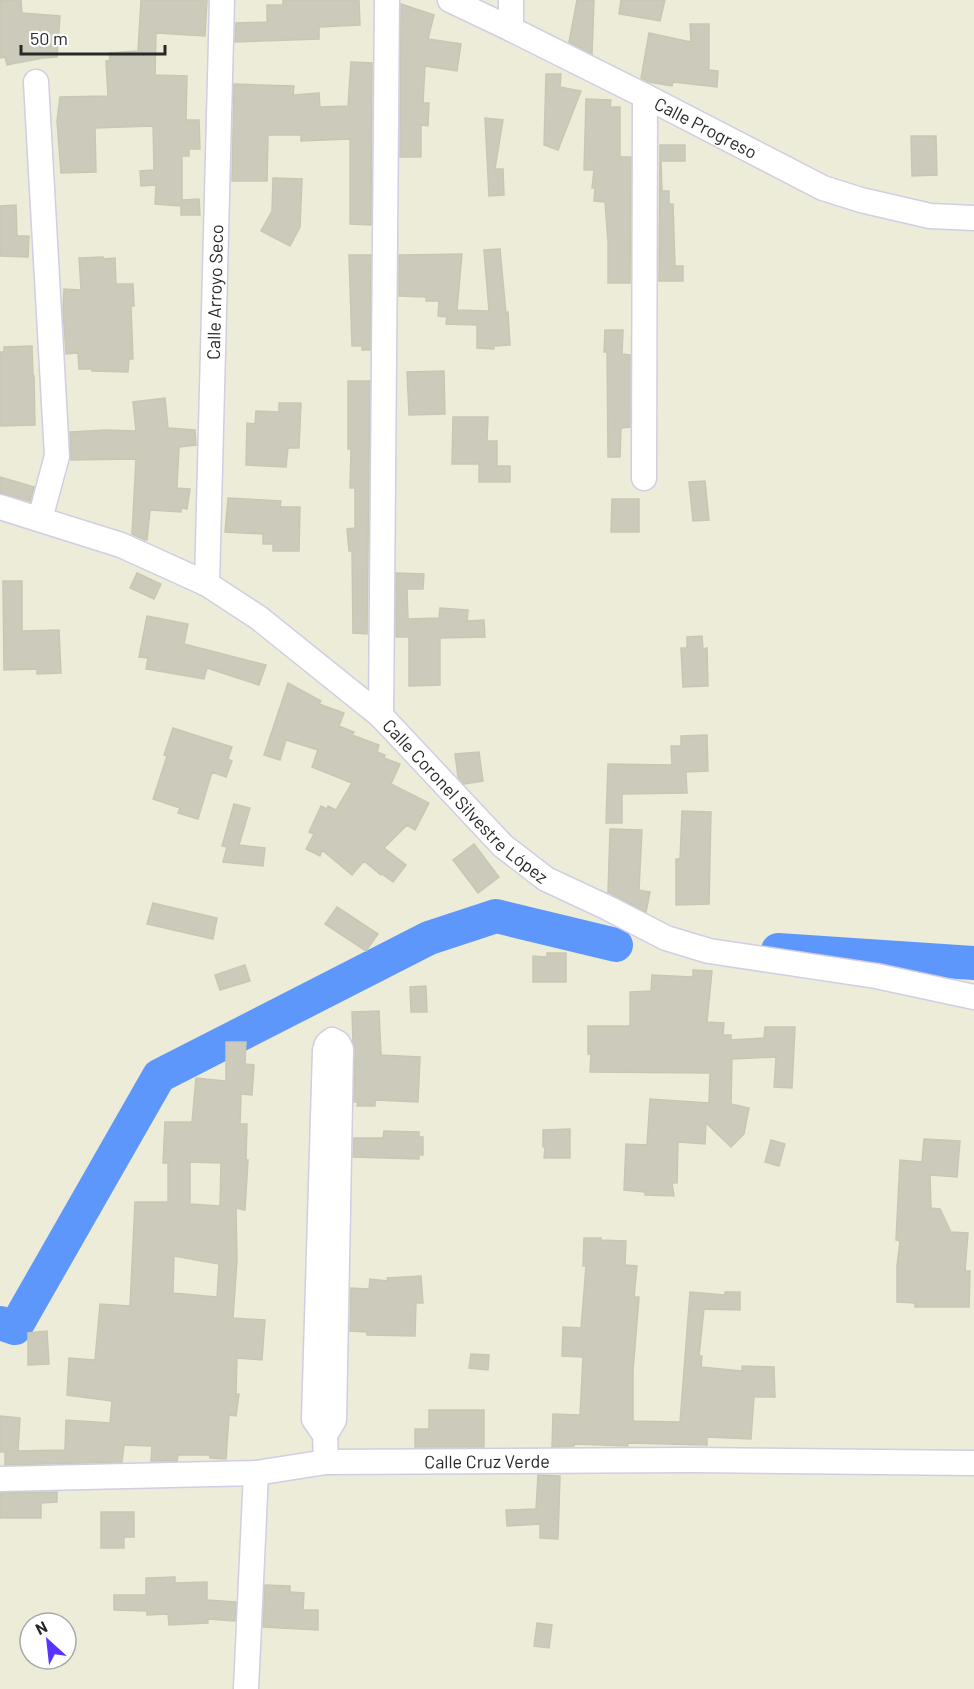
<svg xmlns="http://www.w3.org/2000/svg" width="974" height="1689" viewBox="0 0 974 1689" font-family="Barlow,sans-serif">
<rect width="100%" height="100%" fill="#edecd8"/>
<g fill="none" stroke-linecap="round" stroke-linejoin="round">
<!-- river -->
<path stroke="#5e97fc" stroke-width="34" d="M778,950l196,13
M0,1323l15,5 144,-252 270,-138 67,-22 120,29"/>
</g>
<!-- building -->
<path fill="#cbcabb" stroke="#c8c8b2" stroke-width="1.5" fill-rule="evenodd" d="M0,0h21l1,13 38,3 -3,41 -14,1 -36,7 -2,-8 -5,1z
M141,0h66l-2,36 -49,-3 -1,42 32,1 -1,44h13l1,29h-11v7h-7v44l17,-1 1,16h-19v-9l-26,-2 1,-19 -15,1 -1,-15 14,-1 -1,-44 -58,2 1,44 -35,1 -4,-52 3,-24 48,-1 -2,-35 4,-1 -1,-7 29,-2z
M283,0h76l1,25 -41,2v12l-84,3 1,-19 31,-1v-17h16z
M577,0h17l-2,54 -23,-12z
M621,0h44l-5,21 -41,-7z
M401,4l33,11 -6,24 33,5 -4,27 -32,-5 -2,37h6l-1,23 -7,-1v32h-21z
M690,24h19v46l9,1 -1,16 -44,-5 -1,4 -23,-4 -8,-4 8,-45 42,9z
M351,62l21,1 -1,162 -21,-1v-85l-49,2v-6h-33l-1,46h-35l2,-97 60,2 -1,9 26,-2 1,14 28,-1z
M546,74h15l-1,13 21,4 -23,59 -14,-5z
M586,99l25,1 -1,7h10v50h11l-1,126h-22v-41l-3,-40 -11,-1 1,-13h-3l2,-18h-10z
M485,118l18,2 -8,49h8l1,26 -15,1z
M911,136h25l1,39 -25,1z
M660,145h25v16h-24l1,30h7v13h4l2,62h8v15h-24z
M273,178l29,1 -2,48 -10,19 -29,-15 11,-20z
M16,205l1,31h12l-1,21 -28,-1v-50z
M500,249l6,64 2,-1 2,33 -16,1v3l-17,-1v-23l-31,-1 1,-7 -9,-1 1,-15h-13v-4l-27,-1v-41l63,-1 -5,56 32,1 -5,-61z
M349,255h22l-1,95h-8v-4h-10z
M103,257v2l12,-1 1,26h17l1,22h-3l2,53h-4l-1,13 -36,-1v-2h-13l-1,-16 -12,1 -3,-45 1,-20 17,1 -2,-32z
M605,330h18l-1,24 8,1v72l-9,1 -1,29h-12l-1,-105h-3z
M32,346l1,30h1l1,49 -35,1v-74h4v-5z
M444,371l1,43 -36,1 -2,-43z
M348,381h22l-3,253 -14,-1 -1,-82h-3l-2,-22 8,-1v-40h-5l1,-39h-3z
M165,398l3,30 27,2 1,15 -17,2 -2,41 13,1 -3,20 -6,-1v4l-31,-2 -3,30h-2l-13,-6 4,-75 -65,1 -1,-28 35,-2 31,1 -3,-29z
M279,403h22l-2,45h-11l-2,19 -40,-2 1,-42 8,1 1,-13 23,1z
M453,417h35l-1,24h10v25h13v16h-31v-18h-27z
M0,477l34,10 -4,14 -30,-8z
M705,481l4,39 -16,1 -4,-39z
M228,498l53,3 -1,6h20l-1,44h-26v-7h-10v-10l-38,-2z
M612,499h27v33h-28z
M137,573l24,11 -7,15 -24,-11z
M396,573l28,1 -1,15h-16l1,30 31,-1 1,-10 28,2 -1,11 17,-1 1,17 -45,1v47l-31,1v-49h-13z
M3,581h19v50l37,-1 2,43 -24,1v-5l-33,1z
M147,616l41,8 -4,20 82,21 -7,20 -52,-17 -3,11 -58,-10 2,-11 -9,-1z
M702,636l1,13 4,-1 1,38 -25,1 -2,-39h6v-11z
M288,683l33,18 -2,3 25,9 -5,13 15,6 -2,3 27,10 -2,7 8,3 -1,3 16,6 -9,20 38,19 -14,27 -8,-5 -23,23 22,17 -13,17 -11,-8 -1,1 -17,-14 -12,14 -30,-25 -2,6 -14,-7 8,-15 -5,-2 12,-26 6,3 1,-3 8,4 16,-27 -40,-16 6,-17 -32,-10 -6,20 -16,-5z
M173,728l59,19 -4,12 4,2 -6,16 -14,-5 -14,47 -20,-6 2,-5 -27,-9 14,-43 -3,-1z
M707,735l1,36 -22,1 1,21 -65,1v29h-16l2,-59 64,1 -1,-19h10v-10z
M479,752l4,29 -19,3 -6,-7 -3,-23z
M234,804l16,4 -11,37 26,3 -2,18 -40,-4 4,-15 -5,-1z
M682,811l29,1 -2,92 -33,1v-46h4z
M610,829l32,1 -3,60 11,2 -4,20 -38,-20z
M474,844l25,33 -21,16 -25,-33z
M153,903l64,15 -4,21 -66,-15z
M337,907l41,27 -12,17 -41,-27z
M547,953h19v29h-33v-26l14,1z
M245,965l5,16 -30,9 -5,-15z
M693,970l19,1 -5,51 17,1 -1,12h8v5l33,-2 1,-11h30l-3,61 -18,-1 2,-30 -44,2 -1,45 18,4 -5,26 -13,13 -25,-24 -1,21 -27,-2 -1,41h-5l2,13 -29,-1v-3l-21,-2 2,-46 21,1 3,-46 59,4 1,-30 -120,-1 1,-18h-3v-28h42v-34l21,-1 1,-16 41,2z
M426,986l1,26h-16l-1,-25z
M379,1011l2,44 39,2 -2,45 -43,-2v6h-18l1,-4h-4l1,-53 -2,-7 -1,-30z
M226,1042h20l-1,22 9,1 -2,30 -11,-1 -1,30h7l-1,36h2l-3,50 -9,-2 1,52 -4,58 32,2 -3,40 -25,-2 -1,36h3l-3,22 -7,-1 -3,44 -16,-1v-3h-32l-1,6h-26l1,-15 -28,-1 -2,17 -117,3v-13h-5v-36l20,2 -2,33 47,-1 1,-30 44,3 2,-22 -45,-6 2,-37 26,2 5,-56 30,2 5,-104h33v-39h-5l2,-41h27l4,-44 30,3zM190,1162l31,1 -1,43 -30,-2zM174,1256l45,8 -2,33 -44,-4z
M570,1129v29h-26l1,-11h-2v-17z
M384,1131l35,1v5h4v18h-4v4l-66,-2 1,-19h29z
M924,1139l36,2 -3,36 -27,-2 1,33 9,1 11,23 17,1 -3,38h5l-1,36h-54v-4l-18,-1v-36l3,-25 -4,-1 4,-80 22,2z
M771,1140l14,4 -6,22 -14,-4z
M584,1238h17v2l25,1 -1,24 12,1 -3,31h5l-6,74v50l47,1 10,-130 35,3v-3h15v18l-36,-1 -5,47h3l-1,11 41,4v-5l32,1 1,30h-21l-3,42 -44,-2v8l-80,-2 1,3 -54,-2v2l-22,1 1,-33 27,1 3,-58 -21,-1 1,-29 18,1 5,-62h-3z
M421,1276l2,27h-7l-1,33 -48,-1v-3l-17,-1 1,-43 18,1 1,-10 18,2 -1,-3z
M47,1331l2,33 -21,1v-32z
M471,1354l18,1 -1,15 -19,-2z
M429,1410h55v37h-69v-18h14z
M538,1475l22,1 -2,63 -18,-1v-14l-33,2 -1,-16 30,-1z
M57,1492v10l-16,1v15h-41v-25z
M101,1512h33v25h-10v11h-23z
M175,1577v6l32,-1v18l29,2 -1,19 -27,-2v4l-39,2 -1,-11 -21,1v-4l-33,-1v-15h32v-17z
M265,1585l25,1v6l14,1 -1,17h15v20l-55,-3z
M537,1623l15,2 -3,23 -15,-2z"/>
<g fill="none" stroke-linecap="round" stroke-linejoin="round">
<defs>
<g id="minor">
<path id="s1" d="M450,0l61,29 134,67 178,92 38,12 69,16 44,2"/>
<path d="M511,29v-29"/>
<path d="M36,82l21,374 -17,63"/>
<path d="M644,478l1,-382"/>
<path id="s2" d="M0,507l121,38 86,39 52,34 122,98 122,130 43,33 62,29 58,30 43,13 167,25 98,21"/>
<path id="s3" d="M207,584l15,-584"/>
<path d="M381,716l6,-716"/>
<path d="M325,1435l-11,-16 11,-369 2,-6 5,-4 6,3 3,6 -7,371 -9,15 1,27"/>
<path id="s4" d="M0,1479l256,-6 70,-11 365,-2 283,3"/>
<path d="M246,1689l10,-216"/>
</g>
</defs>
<!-- minor casing -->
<use href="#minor" stroke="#d1cde4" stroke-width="27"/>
<!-- minor -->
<use href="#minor" stroke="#fff" stroke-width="24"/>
</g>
<g text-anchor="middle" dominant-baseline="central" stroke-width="4.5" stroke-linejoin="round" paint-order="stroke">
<!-- street labels -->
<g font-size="18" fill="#282828" stroke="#fff">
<text stroke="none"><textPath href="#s1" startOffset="286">Calle Progreso</textPath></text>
<text stroke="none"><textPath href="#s3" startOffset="292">Calle Arroyo Seco</textPath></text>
<text stroke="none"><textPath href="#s2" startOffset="560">Calle Coronel Silvestre López</textPath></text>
<text stroke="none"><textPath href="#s4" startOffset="488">Calle Cruz Verde</textPath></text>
</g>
</g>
<!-- north arrow -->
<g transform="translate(48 1641) rotate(333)"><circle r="28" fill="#ffffff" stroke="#a9a9a9" stroke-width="1.5"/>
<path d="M0-4.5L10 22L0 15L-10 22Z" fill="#5933ff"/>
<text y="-9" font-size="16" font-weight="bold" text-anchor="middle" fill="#282828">N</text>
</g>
<!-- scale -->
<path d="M21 45v9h144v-9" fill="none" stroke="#282828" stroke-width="3"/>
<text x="30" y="45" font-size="18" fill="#282828" stroke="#ffffff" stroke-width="4.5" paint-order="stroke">50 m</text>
</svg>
